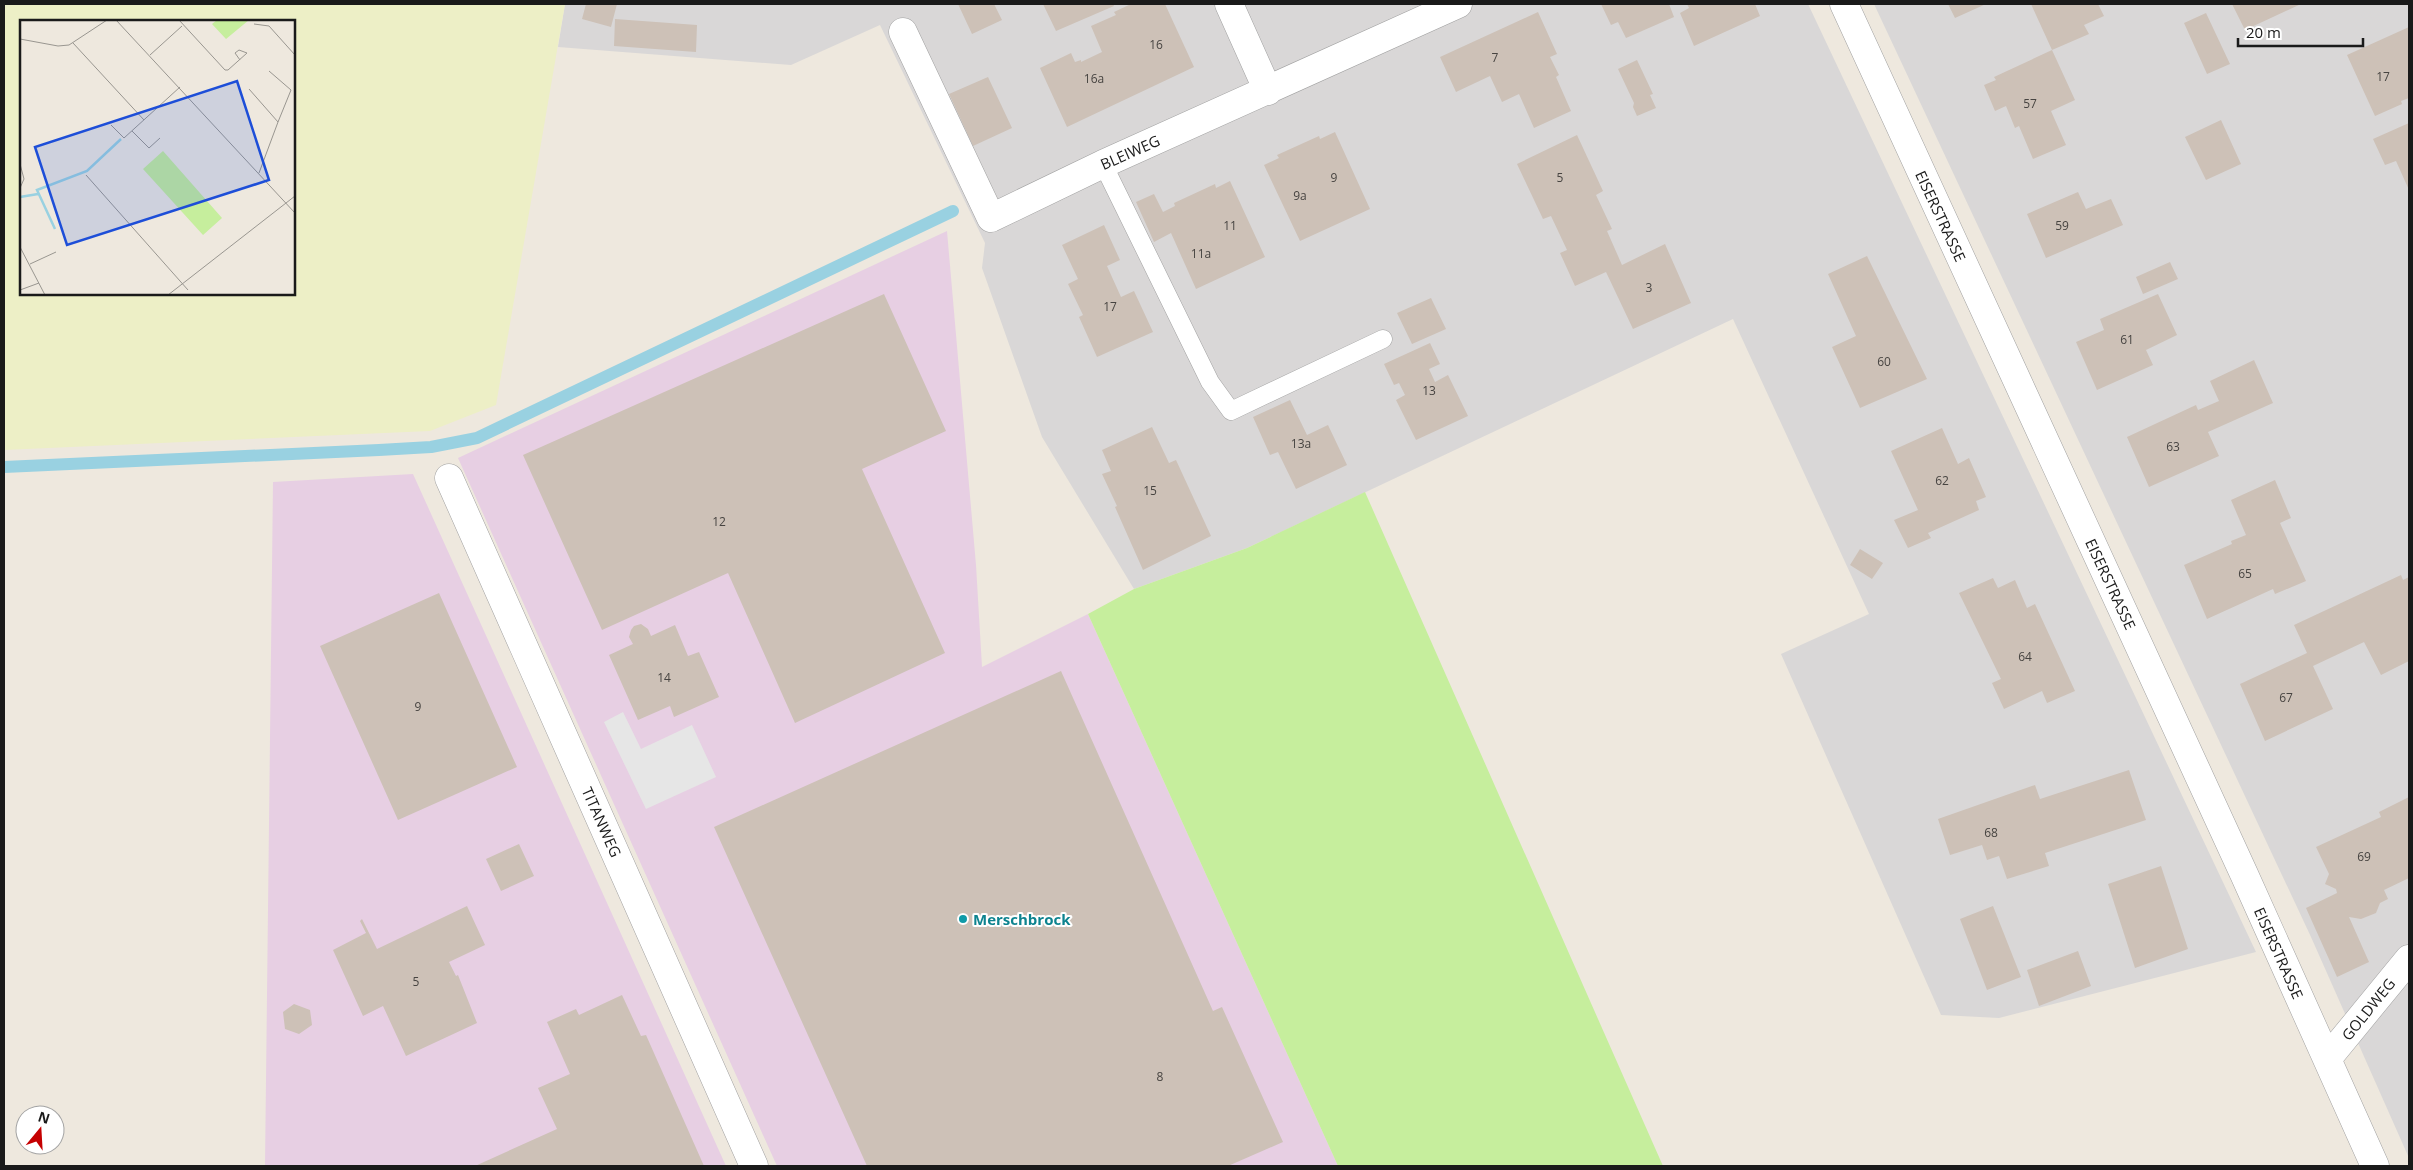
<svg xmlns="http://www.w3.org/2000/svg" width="2413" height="1170" viewBox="0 0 2413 1170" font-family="'Open Sans',sans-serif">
<rect width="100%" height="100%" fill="#eee8de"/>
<!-- residential -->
<path fill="#d9d7d7" d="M565,4h1243l448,948 -257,66 -58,-3 -160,-361 88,-40 -136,-295 -486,229 -113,41 -92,-152 -60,-169 3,-25 -105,-218 -89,40 -233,-18z
M1874,4h535v1154l-98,-221z"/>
<!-- industrial -->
<path fill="#e7cfe3" d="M947,231l29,334 6,102 106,-53 250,552h-561l-319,-708z
M413,474l313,692h-461l8,-684z"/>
<!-- farmland -->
<path fill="#edefc6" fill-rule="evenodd" d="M4,4h561l-69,401 -66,26 -426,19zM21,21h273v273h-273z"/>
<!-- grass -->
<path fill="#c6ee9d" d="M1365,492l298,674h-325l-250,-552 46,-25 113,-41z"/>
<!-- parking -->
<path fill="#e6e6e6" d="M623,712l18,37 51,-24 24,52 -70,32 -42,-87z"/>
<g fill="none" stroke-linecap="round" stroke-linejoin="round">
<!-- stream -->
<path stroke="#99d1e1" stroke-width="12" d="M4,467l375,-17 52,-3 46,-9 476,-227"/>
</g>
<!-- building -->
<path fill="#cdc1b7" d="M586,4h31l-6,23 -29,-8z
M958,4h36l8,16 -30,14z
M1043,4h70l1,2 -58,25z
M1131,4h34l29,63 -127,60 -27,-59 31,-15 4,9 6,-2v2l21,-10 -11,-26 25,-11 -2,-3z
M1601,4h68l5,13 -48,21 -8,-16 -7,3z
M1687,4h68l5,12 -66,30 -14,-33 9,-5z
M1948,4h38l-31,14z
M2031,4h67l6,12 -20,9 5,9 -37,16z
M2232,4h69l-56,26z
M1538,12l19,42 -7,3 9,18 -3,2 15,34 -37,17 -15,-34 -17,8 -12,-26 -34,16 -16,-35z
M2206,13l24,51 -23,10 -23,-51z
M615,19l82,6 -1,27 -82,-6z
M2409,27v71l-8,3 1,3 -27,12 -28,-61z
M2052,50l23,50 -24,11 15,34 -33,14 -14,-33 -4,2 -9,-22 -11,5 -11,-26 12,-5 -2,-3z
M1637,60l16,34 -3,1 6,13 -19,8 -4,-9 1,-4 -16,-34z
M988,77l24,51 -39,18 -24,-52z
M2221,120l20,44 -35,16 -21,-43z
M2409,123v67l-13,-29 -11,4 -12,-26z
M1335,132l35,77 -70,32 -36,-76 15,-7 -2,-3 42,-19 1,3z
M1577,135l26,56 -7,4 16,34 -5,2 15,34 43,-21 26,59 -58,26 -27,-57 -31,14 -15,-33 7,-3 -16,-34 -8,3 -26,-55z
M1230,181l35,76 -69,32 -25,-56 -17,9 -18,-40 18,-8 9,18 12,-6 -1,-3 41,-19 1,4z
M2078,192l8,17 25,-10 12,26 -77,33 -19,-44z
M1104,225l16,35 -13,6 14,31 13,-6 19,41 -56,25 -18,-40 4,-2 -15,-31 10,-5 -16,-34z
M1867,256l60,123 -67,29 -28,-61 24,-11 -28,-62z
M2170,262l8,17 -35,15 -7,-17z
M884,294l62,137 -84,38 83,184 -150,70 -67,-150 -126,57 -79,-175z
M2158,294l19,41 -31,15 7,15 -56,25 -21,-48 28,-12 -4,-11z
M1431,298l15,31 -34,15 -15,-31z
M1430,343l10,21 -11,5 6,13 13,-7 20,41 -52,24 -20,-40 9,-5 -6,-12 -5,2 -10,-21z
M2254,360l19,43 -65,29 11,24 -70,31 -22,-50 69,-32 2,5 21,-9 -9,-20z
M1290,400l17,35 21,-10 19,40 -51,24 -18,-37 -8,3 -17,-38z
M1152,427l17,36 7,-3 35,76 -68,34 -28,-63 2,-1 -15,-32 9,-3 -9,-21z
M1942,428l16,36 11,-6 17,39 -10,4 3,9 -51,23 3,5 -23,10 -14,-28 24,-10 -27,-59z
M2275,480l16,38 -11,5 26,58 -31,13 -2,-5 -66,30 -23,-54 48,-21 -1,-3 15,-6 -15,-35z
M1860,549l23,14 -11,16 -22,-14z
M2401,575l2,5 6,-3v84l-28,14 -17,-33 -51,24 20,43 -68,32 -25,-57 67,-31 -13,-28z
M1993,578l5,10 17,-8 12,28 8,-4 40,87 -28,12 -5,-12 -38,18 -12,-26 9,-4 -42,-86z
M439,593l78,174 -119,53 -78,-174z
M641,624l7,5 3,7 24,-11 13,31 11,-4 20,45 -45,20 -4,-11 -32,14 -29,-65 24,-11 -4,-7 2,-7 3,-4z
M1061,671l152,340 9,-4 61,135 -55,24h-361l-153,-339z
M2129,770l17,50 -101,33 4,13 -42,13 -8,-23 -12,4 -5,-15 -32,10 -12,-36 97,-34 5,14z
M2409,797v81l-25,12 4,9 -8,4 -4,10 -15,6 -12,-2 20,45 -32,15 -31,-69 31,-15 -1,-4 -11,-5 4,-10 -13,-27 65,-30 -2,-5z
M519,844l15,32 -33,15 -15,-32z
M2161,866l27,83 -53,19 -27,-84z
M467,906l18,39 -36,17 7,14 2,-1 19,48 -71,33 -23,-50 -20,10 -30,-66 33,-17 -6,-12 2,-2 15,30z
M1993,906l28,71 -34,13 -27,-71z
M2078,951l13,35 -52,20 -12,-36z
M622,995l19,41 5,-1 58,131h-229l82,-37 -19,-41 32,-14 -23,-52 29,-13 3,6z
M294,1004l16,6 2,15 -13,9 -14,-5 -2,-17z"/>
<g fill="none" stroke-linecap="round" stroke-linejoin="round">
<defs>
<path id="service" d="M1103,164l107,218 21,29 152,-72"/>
<path id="minor" d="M1229,4l39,87
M1844,4l400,870 131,292
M903,32l88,186 112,-54 355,-160
M449,478l305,688
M2327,1059l82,-100"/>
</defs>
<!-- service casing -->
<use href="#service" stroke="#a1a1a1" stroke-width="19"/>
<!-- minor casing -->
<use href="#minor" stroke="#a1a1a1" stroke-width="29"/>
<!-- service -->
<use href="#service" stroke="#fff" stroke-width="18"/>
<!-- minor -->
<use href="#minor" stroke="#fff" stroke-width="28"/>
</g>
<!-- markers -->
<circle fill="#0f9aa8" stroke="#fff" stroke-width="2" cx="963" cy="919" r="5"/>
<g text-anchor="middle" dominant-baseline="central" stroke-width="4" stroke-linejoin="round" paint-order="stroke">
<!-- number labels -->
<g font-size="12" fill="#474441">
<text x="1156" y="44">16</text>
<text x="1495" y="57">7</text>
<text x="2383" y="76">17</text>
<text x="1094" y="78">16a</text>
<text x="2030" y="103">57</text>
<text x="1334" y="177">9</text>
<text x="1560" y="177">5</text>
<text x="1300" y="195">9a</text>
<text x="1230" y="225">11</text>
<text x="2062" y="225">59</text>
<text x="1201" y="253">11a</text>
<text x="1649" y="287">3</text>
<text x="1110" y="306">17</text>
<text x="2127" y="339">61</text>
<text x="1884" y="361">60</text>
<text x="1429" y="390">13</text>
<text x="1301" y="443">13a</text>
<text x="2173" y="446">63</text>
<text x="1942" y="480">62</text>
<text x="1150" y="490">15</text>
<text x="719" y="521">12</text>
<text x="2245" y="573">65</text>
<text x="2025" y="656">64</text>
<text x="664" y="677">14</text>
<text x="2286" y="697">67</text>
<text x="418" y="706">9</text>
<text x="1991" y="832">68</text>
<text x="2364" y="856">69</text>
<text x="416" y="981">5</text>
<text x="1160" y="1076">8</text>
</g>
<!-- street labels -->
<g font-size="15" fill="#1a1a1a" stroke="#fff">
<text transform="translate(1130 152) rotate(-24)">BLEIWEG</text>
<text transform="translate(1941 216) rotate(65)">EISERSTRASSE</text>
<text transform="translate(2111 584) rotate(65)">EISERSTRASSE</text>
<text transform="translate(602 822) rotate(66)">TITANWEG</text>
<text transform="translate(2279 953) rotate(66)">EISERSTRASSE</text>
<text transform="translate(2368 1009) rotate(-51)">GOLDWEG</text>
</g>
<!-- culture labels -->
<g font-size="15" font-weight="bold" fill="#0d838f" stroke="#fff" text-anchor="start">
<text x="973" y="919">Merschbrock</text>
</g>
</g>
<!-- overview -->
<g transform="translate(20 20)">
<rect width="275" height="275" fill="#eee8de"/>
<path d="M197,0h32l-23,19 -14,-15zM143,131l59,67 -19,17 -60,-66z" fill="#c6ee9d"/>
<path fill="none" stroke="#99d1e1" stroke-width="2.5" d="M0,177l18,-3M35,209l-18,-39 50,-19 34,-32"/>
<path fill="none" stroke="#999690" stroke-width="1" d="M96,0l179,193M159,0l46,50h3l19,-17 -8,-3 -4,3 5,7M234,4l15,2 26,29M0,19l38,7 11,-1 38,-25M53,23l71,77M130,35l32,-29M249,51l22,19 -13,32M229,69l29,33 -19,51M91,105l13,13 56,-51M112,111l17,17 11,-10M0,144l4,15 -4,9M66,155l102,115M0,227l25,48M10,244l26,-12M0,270l19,-7M148,275l127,-99"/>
<path fill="#1d4ed8" fill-opacity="0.15" stroke="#1d4ed8" stroke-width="2.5" d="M217,61l32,99 -202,65 -32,-98z"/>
<rect width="275" height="275" fill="none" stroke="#1a1a1a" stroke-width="2.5"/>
</g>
<!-- border -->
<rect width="2413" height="1170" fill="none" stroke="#1a1a1a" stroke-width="10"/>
<!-- north arrow -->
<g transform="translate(40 1130) rotate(18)"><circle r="24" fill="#ffffff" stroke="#a3a3a3"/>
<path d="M0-4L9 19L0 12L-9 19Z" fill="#c50001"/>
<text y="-8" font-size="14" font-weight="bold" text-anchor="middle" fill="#1a1a1a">N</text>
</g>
<!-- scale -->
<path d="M2238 38v8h125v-8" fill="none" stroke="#1a1a1a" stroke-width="2.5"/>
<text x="2246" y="38" font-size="15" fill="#1a1a1a" stroke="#ffffff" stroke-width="4" paint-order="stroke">20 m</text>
</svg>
